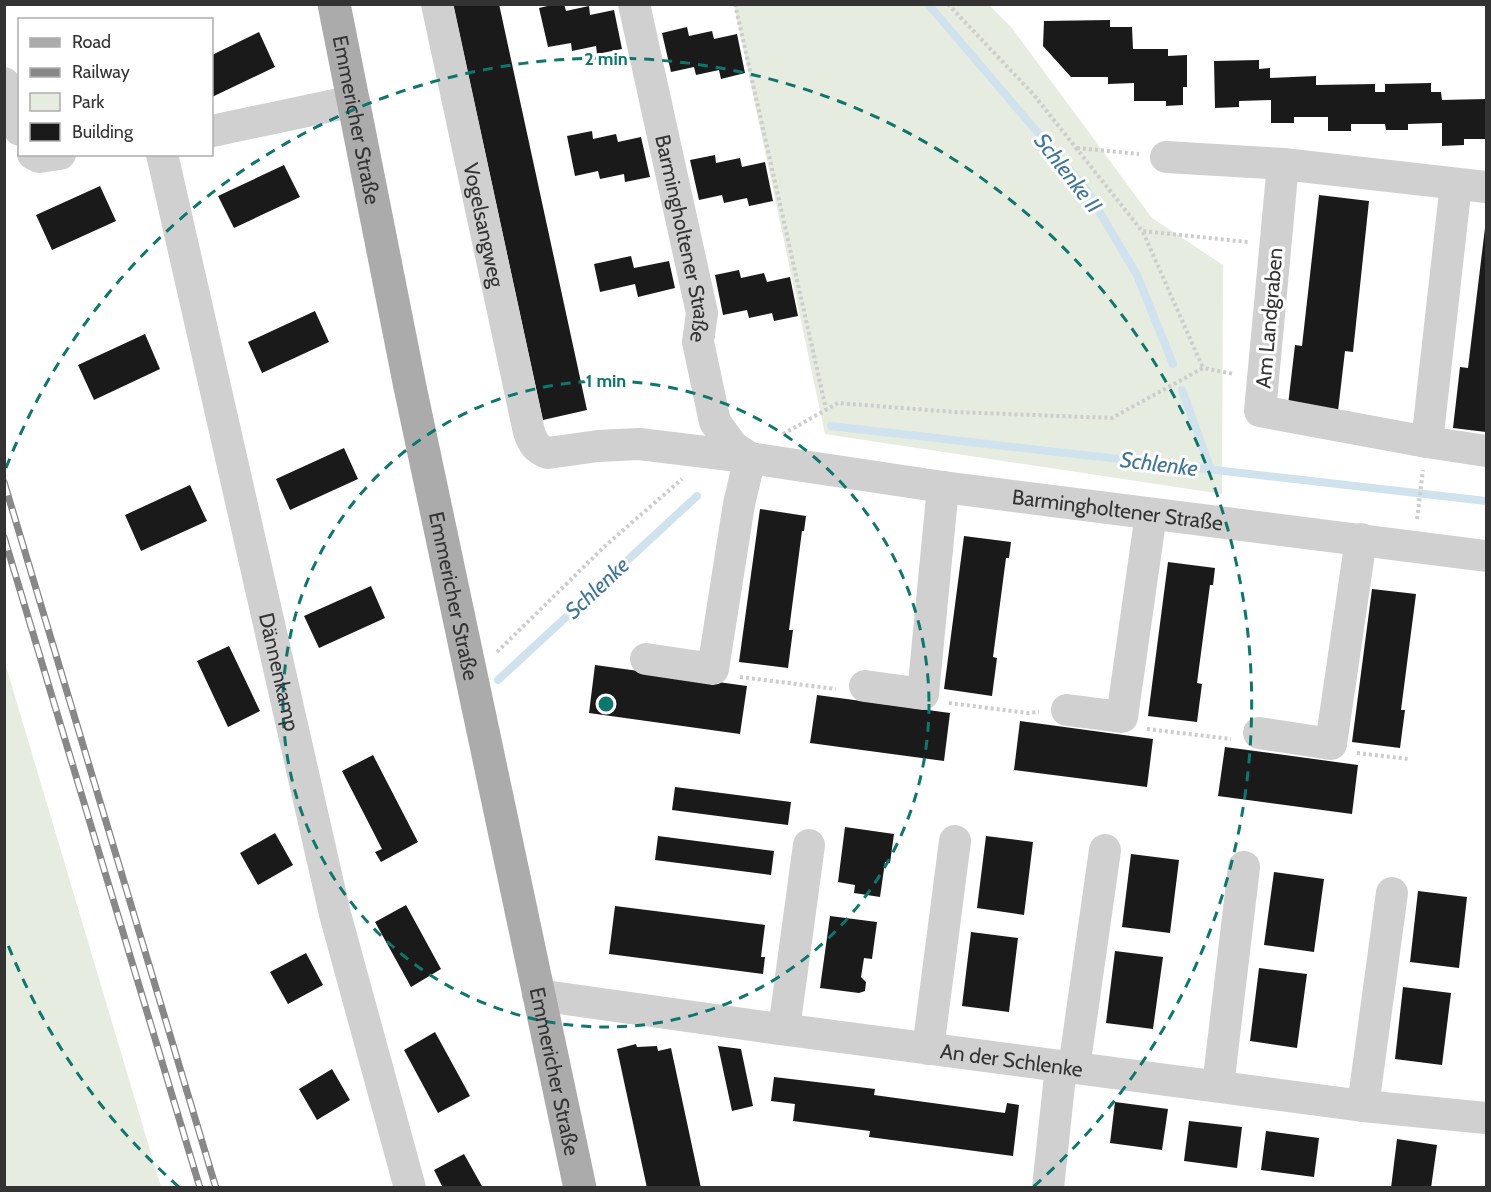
<svg xmlns="http://www.w3.org/2000/svg" width="1491" height="1192" viewBox="0 0 1491 1192" font-family="Cabin,sans-serif">
<rect width="100%" height="100%" fill="#fff"/>
<!-- green -->
<path fill="#e6ecdf" d="M734,5h255l23,23 140,190 71,47 -1,229 -397,-60z
M4,663h1l156,524h-156z"/>
<g fill="none" stroke-linecap="round" stroke-linejoin="round">
<!-- stream -->
<path stroke="#cfe2ee" stroke-width="8" d="M928,4l158,185 51,86 36,89
M1182,390l29,80
M831,426l655,75
M498,680l199,-184"/>
</g>
<!-- building -->
<path fill="#1a1a1a" d="M453,4h46l88,406 -44,10z
M556,4h8l2,7 23,-5 1,9 24,-5 8,39 -25,5 -1,-8 -24,5 -1,-8 -23,4 -9,-39z
M1110,20v7h22l1,22h35v7l19,-1v32h-4v18l-17,1v-5h-32v-18l-26,1v-7h-37l-28,-31 1,-25z
M687,27l2,9 23,-5 2,8 23,-5 8,39 -24,6 -2,-9 -23,5 -2,-8 -23,5 -9,-39z
M259,32l16,35 -63,30v-42z
M1259,60v9l11,-1v10l46,-2v9l59,-1v8h10v-8l46,-1v9h10l1,8 44,-1v40h-22v6l-22,1v-23l-34,1v6h-22l-1,-6h-34v7h-23v-14h-34v6h-23v-23l-32,1v6l-24,1 -1,-47z
M592,131l1,8 23,-5 2,8 23,-5 9,40 -25,5 -1,-8 -24,5 -2,-8 -23,5 -8,-40z
M715,155l1,8 24,-5 2,9 23,-5 8,39 -24,5 -2,-8 -23,5 -2,-8 -23,5 -9,-40z
M284,165l16,32 -66,31 -16,-32z
M100,186l16,35 -64,29 -16,-35z
M1319,195l50,6 -16,151 -8,-1 -7,60 -50,-6 7,-60 7,1z
M1485,228h1v204l-33,-4 7,-61 8,1z
M631,256l3,12 35,-7 6,27 -37,9 -3,-13 -35,8 -6,-28z
M739,270l2,8 23,-5 3,9 23,-5 8,39 -24,5 -2,-8 -23,5 -2,-8 -24,5 -8,-40z
M315,311l14,31 -67,31 -14,-31z
M145,334l15,35 -66,31 -16,-35z
M344,448l14,31 -68,31 -14,-31z
M190,485l17,36 -66,30 -16,-36z
M760,509l46,7 -2,15h-2l-13,99h4l-5,38 -49,-6z
M964,536l47,6 -2,16h-3l-13,99 4,1 -5,38 -48,-7z
M1168,562l47,6 -2,17h-3l-13,98 5,1 -5,38 -49,-6z
M371,586l14,32 -66,30 -15,-32z
M1372,589l44,5 -15,116h4l-5,38 -48,-6z
M229,646l31,65 -32,16 -31,-66z
M595,665l152,21 -7,48 -151,-21z
M817,695l133,18 -6,48 -134,-18z
M1020,721l133,18 -6,48 -133,-17z
M1225,747l133,18 -6,49 -134,-18z
M373,755l45,87 -37,20 -6,-10 7,-3 -40,-78z
M675,787l116,15 -3,23 -116,-15z
M845,827l49,7 -4,29 -5,-1 -5,35 -26,-4 1,-8 -17,-3z
M275,833l18,32 -35,20 -18,-32z
M658,836l116,15 -3,24 -116,-15z
M986,836l47,6 -9,73 -47,-7z
M1131,854l48,6 -9,73 -48,-6z
M1274,872l50,7 -10,73 -50,-7z
M1418,891l49,6 -8,71 -49,-6z
M406,905l35,64 -30,18 -36,-65z
M615,906l150,19 -4,32h4l-2,17 -154,-20z
M830,916l47,6 -5,37 -8,-1 -3,19 5,5 -1,9 -6,2 -39,-5z
M971,932l47,6 -9,74 -47,-6z
M1115,951l48,6 -10,72 -47,-6z
M306,953l17,32 -35,19 -18,-32z
M1259,968l48,6 -10,74 -47,-7z
M1403,987l48,6 -9,72 -47,-6z
M435,1032l35,64 -32,17 -34,-63z
M636,1044l1,3 20,-1 1,5 13,-3 30,140h-54l-30,-139z
M718,1046l23,3 12,57 -21,5z
M332,1069l18,31 -33,20 -18,-31z
M774,1077l101,12 -1,6 131,18 2,-10 12,2 -6,51 -144,-19 1,-6 -77,-10 2,-17 -24,-3z
M1115,1102l53,7 -6,41 -52,-7z
M1189,1121l53,6 -5,41 -53,-7z
M1266,1131l53,7 -5,39 -53,-7z
M1397,1139l40,6 -6,43h-40z
M464,1154l19,34h-40l-9,-18z"/>
<g fill="none" stroke-linecap="round" stroke-linejoin="round">
<!-- path -->
<path stroke="#cdcdcd" stroke-width="4" stroke-dasharray="3 3" stroke-linecap="butt" d="M735,4l91,405
M948,4l86,91 108,136 106,11
M1077,148l62,6
M1143,232l60,136
M783,434l55,-31 116,9 158,6 91,-50 31,6
M1417,519l6,-49
M497,652l108,-106 77,-67
M740,677l96,12
M949,703l79,10 11,-1
M1147,729l84,10
M1357,753l52,6"/>
<!-- minor -->
<g stroke="#d0d0d0" stroke-width="32">
<path id="s1" d="M437,4l92,428c4,11 7,17 19,21l50,-7 41,-2 91,11 213,32 543,69"/>
<path id="s2" d="M634,4l68,309 -4,29 17,80 18,25 17,11 -11,46 -26,165 -67,-10"/>
<path d="M4,83l16,47"/>
<path d="M212,131l142,-30"/>
<path d="M33,154l6,3 21,-3"/>
<path id="s3" d="M162,154l173,760 75,274"/>
<path d="M1166,157l117,7 203,23"/>
<path d="M1283,164l-23,247 167,31"/>
<path d="M1456,184l-29,258 59,9"/>
<path d="M865,686l58,8 20,-207"/>
<path d="M1067,710l55,7 29,-203"/>
<path d="M1259,733l72,11 30,-205"/>
<path id="s4" d="M538,995l220,31 605,80 123,12"/>
<path d="M784,1029l25,-184"/>
<path d="M928,1049l27,-208"/>
<path d="M1074,1068l31,-218"/>
<path d="M1218,1086l26,-219"/>
<path d="M1363,1106l29,-213"/>
<path d="M1048,1188l13,-122"/>
</g>
<!-- major -->
<path stroke="#ababab" stroke-width="33" id="s5" d="M334,4l76,383 170,801"/>
<defs>
<path id="rail" d="M4,482l212,706
M4,537l196,651"/>
</defs>
<!-- rail casing -->
<use href="#rail" stroke="#888" stroke-width="7"/>
<!-- rail -->
<use href="#rail" stroke="#fff" stroke-width="4.5" stroke-dasharray="14" stroke-linecap="butt"/>
</g>
<!-- distance rings -->
<g fill="none" stroke="#0f766e" stroke-width="3" stroke-dasharray="10 8">
<circle cx="606" cy="704" r="323"/>
<path d="M179 1187A645 645 0 0 1 6 940M6 468A645 645 0 1 1 1033 1187"/>
</g>
<g text-anchor="middle" dominant-baseline="central" stroke-width="6" stroke-linejoin="round" paint-order="stroke">
<!-- street labels -->
<g font-size="21" fill="#333" stroke="#fff">
<text stroke="none"><textPath href="#s5" startOffset="118">Emmericher Straße</textPath></text>
<text stroke="none"><textPath href="#s1" startOffset="226">Vogelsangweg</textPath></text>
<text stroke="none"><textPath href="#s2" startOffset="240">Barmingholtener Straße</textPath></text>
<text transform="translate(1269 318) rotate(-85)">Am Landgraben</text>
<text stroke="none"><textPath href="#s1" startOffset="1042">Barmingholtener Straße</textPath></text>
<text stroke="none"><textPath href="#s5" startOffset="604">Emmericher Straße</textPath></text>
<text stroke="none"><textPath href="#s3" startOffset="531">Dännenkamp</textPath></text>
<text stroke="none"><textPath href="#s4" startOffset="478">An der Schlenke</textPath></text>
<text stroke="none"><textPath href="#s5" startOffset="1090">Emmericher Straße</textPath></text>
</g>
<!-- water labels -->
<g font-size="22" font-style="italic" fill="#3f7597" stroke="#fff">
<text transform="translate(1068 173) rotate(52)">Schlenke II</text>
<text transform="translate(1159 464) rotate(7)">Schlenke</text>
<text transform="translate(597 588) rotate(-43)">Schlenke</text>
</g>
</g>
<circle cx="606" cy="704" r="9" fill="#0f766e" stroke="#fff" stroke-width="3"/>
<g font-size="18" text-anchor="middle" font-weight="bold" fill="#0f766e" stroke="#fff" stroke-width="6" stroke-linejoin="round" paint-order="stroke">
<text x="606" y="65">2 min</text>
<text x="606" y="387">1 min</text>
</g>
<!-- border -->
<rect width="1491" height="1192" fill="none" stroke="#333333" stroke-width="12"/>
<!-- legend -->
<rect x="18" y="18" width="195" height="138" fill="#ffffff" stroke="#adadad" stroke-width="1.5"/>
<rect x="30" y="38" width="30" height="9" fill="#ababab" stroke="#adadad" stroke-width="1.5"/>
<text x="72" y="48" font-size="18" fill="#333333">Road</text>
<rect x="30" y="68" width="30" height="9" fill="#888888" stroke="#adadad" stroke-width="1.5"/>
<text x="72" y="78" font-size="18" fill="#333333">Railway</text>
<rect x="30" y="93" width="30" height="18" fill="#e6ecdf" stroke="#adadad" stroke-width="1.5"/>
<text x="72" y="108" font-size="18" fill="#333333">Park</text>
<rect x="30" y="123" width="30" height="18" fill="#1a1a1a" stroke="#adadad" stroke-width="1.5"/>
<text x="72" y="138" font-size="18" fill="#333333">Building</text>
</svg>
